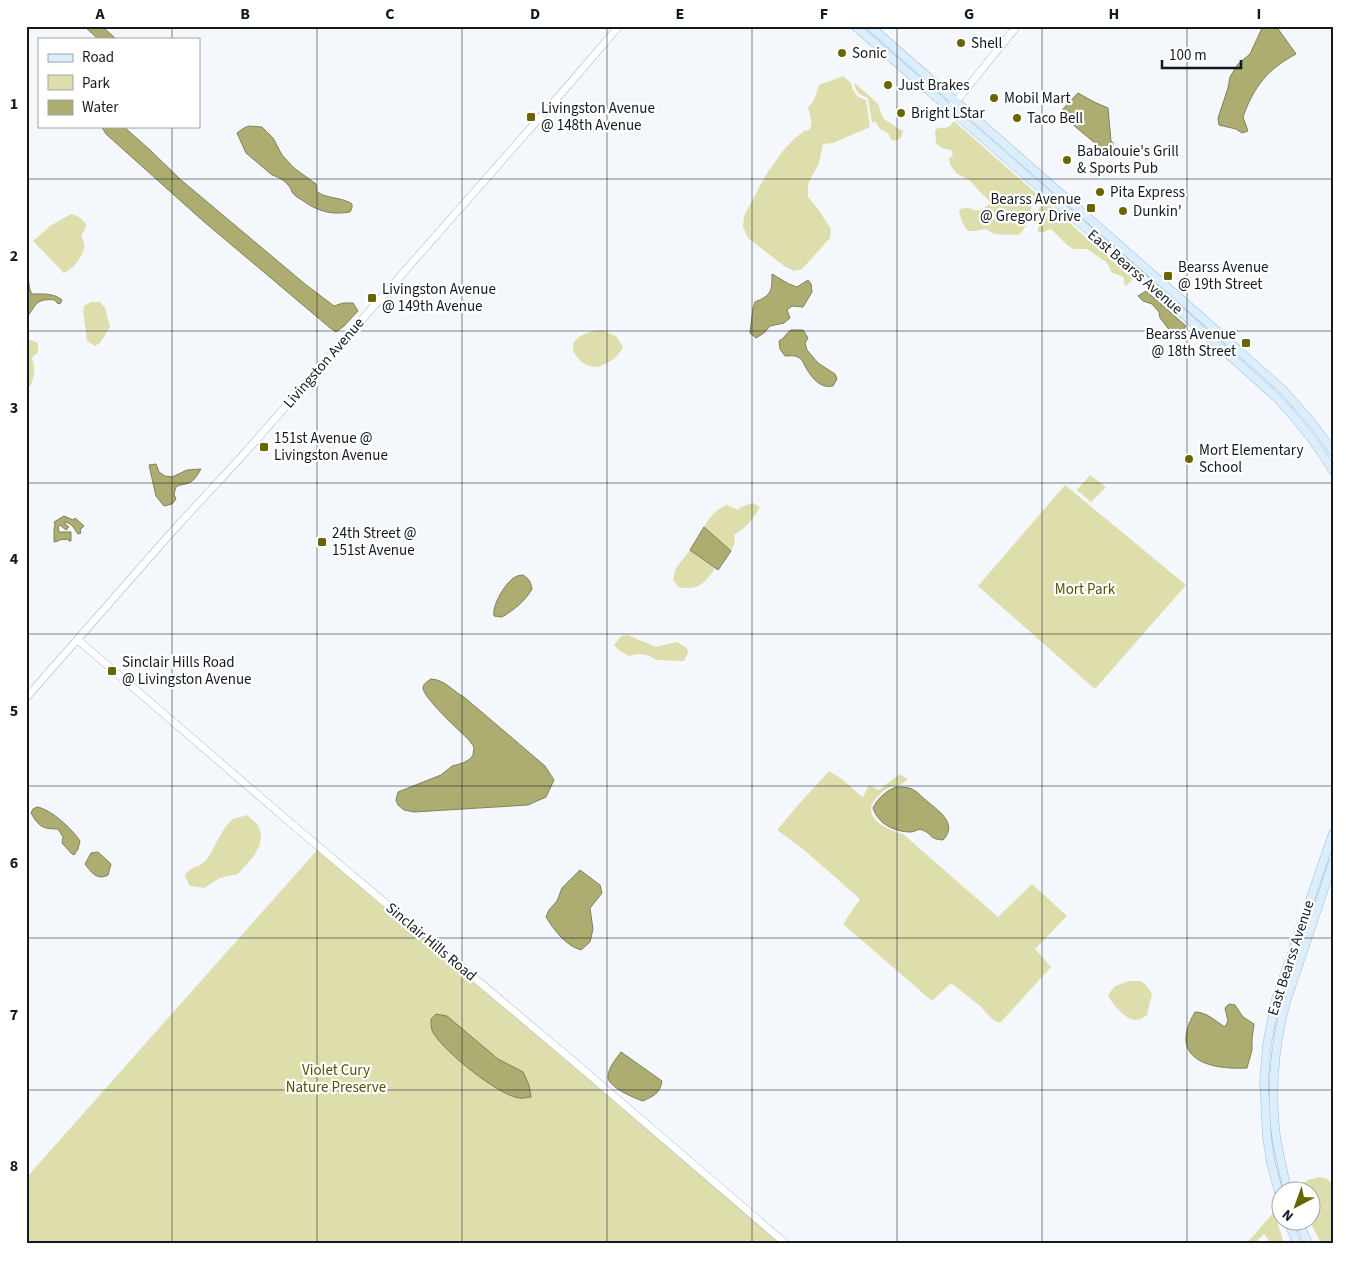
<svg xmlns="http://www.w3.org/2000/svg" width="1359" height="1269" viewBox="0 0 1359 1269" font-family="'Source Sans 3',sans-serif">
<rect width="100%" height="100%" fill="#f4f8fc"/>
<!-- green -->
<path fill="#dedead" d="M843,76l8,7 2,7 5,7 8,3 4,27 -37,16 -10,1 -4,19 -11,21v13l10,12 13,20 -1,9 -28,31 -8,2 -10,-5 -36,-28 -5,-11 1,-11 23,-43 15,-21 11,-12 11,-9 5,-1c5,-7 1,-14 -1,-22l6,-8 5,-15z
M854,82l24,22 5,14 5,4 15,9c-1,7 -4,11 -12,9l-3,-7 -8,-4 -5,-8 -3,2 -4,-25c-9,-4 -12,-4 -14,-16z
M954,121l84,74c-10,11 -7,29 -19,40 -11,-1 -24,2 -33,-6l-11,2h-7c-5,-6 -8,-13 -9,-21 13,-8 14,9 30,-6v-3l-20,-21 -13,-7 -6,-9 -1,-6 4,-2 -2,-6c-5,-1 -12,-2 -15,-7l-1,-13 3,-2c9,-1 9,2 16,-7z
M1047,203l86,76 -7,7 -1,-1 -2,-8 -12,-5 -1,-4 -4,-6 -19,-13h-13l-6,-3 -17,-17 -7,3h-6v-7l-3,-10 5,-8z
M71,214c7,2 11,4 15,11l-2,6 -3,4c6,13 3,16 -4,27 -4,5 -7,8 -13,11l-31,-32 17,-15z
M91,302h9l5,6 5,19 -10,16 -5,3 -8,-5 -4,-30 1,-5z
M601,330l15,6 7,11c-4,8 -8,12 -16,16 -4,1 -7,4 -11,4 -10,1 -22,-10 -23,-19 -1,-13 20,-17 28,-18z
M26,338l12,5v9l-6,6c4,13 3,23 -6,33z
M1090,475l16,12 -15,15 -14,-12z
M1065,485l121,100 -91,104 -117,-103z
M753,503l7,4c-7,12 -14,21 -26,28l1,8 -4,8 -27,-24c6,-10 12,-18 23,-22l11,5 3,-3z
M690,550l25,19c-12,15 -16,22 -37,18l-5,-8 3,-11z
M628,635l28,12 21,-5 10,6 1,5 -4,8 -28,-1 -6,-4 -11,-2 -10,2 -9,-5 -6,-6 7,-9z
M829,771l13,8 19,17 2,1 6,-12 10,5 21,-16 8,5 -8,6c-7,0 -13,3 -18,7 -4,4 -11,11 -11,16 -1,15 21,23 32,26l95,83 34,-33 35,32 -32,33 16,18 -51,56 -8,-4 -13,-14 -28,-22 -19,18 -89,-77 17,-25 -57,-50 -26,-19 21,-25z
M247,815l11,10 3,8 -1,11 -6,12 -16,18 -18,4 -16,10 -14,-2 -5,-10c4,-10 15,-8 21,-16 10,-12 13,-29 26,-40 3,-3 10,-3 15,-5z
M319,848l461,395h-754v-65z
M1128,981h13l6,5 5,8 -5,21c-3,2 -7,5 -11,5 -11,0 -24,-16 -28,-25l7,-9z
M1319,1177l8,2 6,5v59h-12l-11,-21h2v-30l-12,-1 -2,-4 10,-7z
M1274,1212l10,31h-13l-7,-9 -9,9h-8z"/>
<!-- water -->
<path fill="#aead71" stroke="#7f8159" d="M84,26h18l14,13h-18z
M1263,26h13l20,28c-28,15 -42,32 -53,63l5,14 -6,2 -6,-4 -17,-4 -1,-7 10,-30 2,-11 8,-13 12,-10z
M1078,93l16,9 14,6 3,33 3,3 -7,9 -41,-34 -4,-9z
M101,126h22l27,24 31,30 124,104 29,22 9,-3h10l5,8 -14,15 -8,6 -7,-5 -127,-107 -96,-86z
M249,126l13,1 11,11 9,17 12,13 22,16 1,8c11,7 25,5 35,12v4l-2,4c-17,3 -31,0 -45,-10 -4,-3 -10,-5 -13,-10 -1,-1 0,-2 -1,-3 -4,-7 -12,-12 -19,-14l-26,-22 -9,-20 7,-5z
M26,274c4,6 2,14 6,20 11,0 22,-1 30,6l-2,4 -3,-1 -2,-3c-20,-2 -18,5 -29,18z
M772,274l17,10 8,3 11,-7 3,4 1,8 -9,15 -11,-1 -5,4 3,8 -6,5 -14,3 -6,7 -8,5 -6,-5 3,-25 2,-6c17,-7 17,-11 17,-28z
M1146,291l40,35 -5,7 -6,4 -15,-19 -1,-6 -7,-8 -9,-3 -5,-5z
M791,330h12l5,8 -3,5 2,7 11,13 17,11 2,5 -4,7c-13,3 -22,-9 -28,-20 -2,-4 -3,-7 -7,-9 -4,-2 -9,-1 -13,-1l-5,-7 -1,-8c6,-3 7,-8 12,-11z
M156,464l3,8 6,4 7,1 15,-7 14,-1c-3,5 -7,12 -12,14 -5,2 -9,1 -13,4l-2,7 2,5 -4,5 -8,2 -8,-10 -7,-31z
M64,516l9,4 2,-2 9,8 -4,4 1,3 -3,1c-4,-5 -5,-10 -13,-12l-1,1 5,4 -3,3 -6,-5 -2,2 1,5h12v9h-2l-1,-2 -9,1 -1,1 -4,1v-12l1,-6 -1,-2z
M704,527l27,24 -13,19 -28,-20z
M523,575c6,4 8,7 9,14 -7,12 -18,21 -30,28l-8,-1c-2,-11 11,-33 21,-39 2,-1 5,-2 8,-2z
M431,679c15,1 21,12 33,18l81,69 9,14 -8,17 -18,8 -114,7 -10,-2 -6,-5 -2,-5 2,-8 43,-17 11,-9 11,-3 7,-4 3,-4 1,-8 -5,-7c-8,-8 -48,-44 -46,-53 1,-4 5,-6 8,-8z
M896,787c5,0 11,0 16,2 6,3 11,9 16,13 12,10 30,22 15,38 -15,-1 -11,-7 -21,-10 -4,-2 -7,2 -11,2 -16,0 -33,-8 -38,-24 5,-10 13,-17 23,-21z
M37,807c14,2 36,23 43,34l-2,8 -4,6 -3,-2 -9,-10 1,-6 -5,-8c-15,0 -19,-2 -27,-16l2,-4z
M98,852l13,12 -3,11c-11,6 -17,-3 -23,-11l6,-11z
M580,870l20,15 2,8 -12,15 3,21 -3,13 -9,8c-15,-4 -27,-20 -35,-33l3,-7 8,-9 5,-13z
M1229,1004l6,1 8,12 11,7 -2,15v11l-5,18c-38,2 -80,-9 -52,-56 12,0 20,9 30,15l3,-6 -3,-13z
M436,1014l11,2 51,43 25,13 6,13 2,12c-4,0 -9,2 -12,1 -21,-3 -73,-45 -85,-64 -3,-4 -3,-9 -3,-15z
M621,1052l41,29c-2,13 -9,15 -19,20 -9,-3 -35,-14 -35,-24 0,-9 8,-18 13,-25z"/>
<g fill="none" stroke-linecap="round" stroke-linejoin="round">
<defs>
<path id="tertiary" d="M950,109l67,-83
M78,640l222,191 272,229 213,183
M26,698l144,-164 72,-78 330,-375 47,-55"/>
<path id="secondary" d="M855,26l288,252 133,119c22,23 41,47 57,74
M870,26l330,290 83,74 30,34 20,28
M1288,1192c-5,-22 -11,-43 -13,-65 -4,-42 0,-84 11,-125l47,-140
M1282,1204l-11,-41 -4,-25 -3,-57 3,-37 9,-45 57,-166
M1288,1222l9,21
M1299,1222l9,21"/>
</defs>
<!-- tertiary casing -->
<use href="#tertiary" stroke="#a5bbcb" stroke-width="8"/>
<!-- secondary casing -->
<use href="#secondary" stroke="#a5bbcb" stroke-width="9"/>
<!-- tertiary -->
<use href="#tertiary" stroke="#fff" stroke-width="7"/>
<!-- secondary -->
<use href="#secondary" stroke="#daeefd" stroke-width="8"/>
</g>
<!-- grid -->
<path fill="none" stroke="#121a20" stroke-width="1" stroke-opacity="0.55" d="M172,26v13M317,26v1217M462,26v1217M607,26v1217M752,26v1217M897,26v1217M1042,26v1217M1187,26v1217M172,126v1117M26,179h1307M26,331h1307M26,483h1307M26,634h1307M26,786h1307M26,938h1307M26,1090h1307"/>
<!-- markers -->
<g fill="#696600" stroke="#fff" stroke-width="2">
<circle cx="961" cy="43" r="5"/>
<circle cx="842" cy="53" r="5"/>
<circle cx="888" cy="85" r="5"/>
<circle cx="994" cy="98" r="5"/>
<circle cx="901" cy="113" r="5"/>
<rect x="526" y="112" width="10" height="10" rx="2.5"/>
<circle cx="1017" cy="118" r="5"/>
<circle cx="1067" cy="160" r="5"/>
<circle cx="1100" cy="192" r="5"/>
<rect x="1086" y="203" width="10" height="10" rx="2.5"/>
<circle cx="1123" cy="211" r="5"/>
<rect x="1163" y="271" width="10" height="10" rx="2.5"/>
<rect x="367" y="293" width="10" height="10" rx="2.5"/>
<rect x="1241" y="338" width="10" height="10" rx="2.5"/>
<rect x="259" y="442" width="10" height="10" rx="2.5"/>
<circle cx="1189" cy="459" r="5"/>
<rect x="317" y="537" width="10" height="10" rx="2.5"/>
<rect x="107" y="666" width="10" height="10" rx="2.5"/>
</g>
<g text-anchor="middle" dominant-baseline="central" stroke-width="4.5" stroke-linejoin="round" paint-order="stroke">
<!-- poi labels -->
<g font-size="15" fill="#121a20" stroke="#fff" text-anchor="start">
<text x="971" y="43">Shell</text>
<text x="852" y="53">Sonic</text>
<text x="898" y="85">Just Brakes</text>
<text x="1004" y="98">Mobil Mart</text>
<text x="541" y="108">Livingston Avenue<tspan x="541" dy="17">@ 148th Avenue</tspan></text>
<text x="911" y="113">Bright LStar</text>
<text x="1027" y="118">Taco Bell</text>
<text x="1077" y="151">Babalouie's Grill<tspan x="1077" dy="17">&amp; Sports Pub</tspan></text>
<text x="1110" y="192">Pita Express</text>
<text x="1081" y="199" text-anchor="end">Bearss Avenue<tspan x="1081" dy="17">@ Gregory Drive</tspan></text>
<text x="1133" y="211">Dunkin'</text>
<text x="1178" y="267">Bearss Avenue<tspan x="1178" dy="17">@ 19th Street</tspan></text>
<text x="382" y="289">Livingston Avenue<tspan x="382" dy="17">@ 149th Avenue</tspan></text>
<text x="1236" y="334" text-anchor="end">Bearss Avenue<tspan x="1236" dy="17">@ 18th Street</tspan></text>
<text x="274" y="438">151st Avenue @<tspan x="274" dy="17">Livingston Avenue</tspan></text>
<text x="1199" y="450">Mort Elementary<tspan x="1199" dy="17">School</tspan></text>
<text x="332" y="533">24th Street @<tspan x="332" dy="17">151st Avenue</tspan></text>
<text x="122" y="662">Sinclair Hills Road<tspan x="122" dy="17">@ Livingston Avenue</tspan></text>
</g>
<!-- street labels -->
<g font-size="15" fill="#121a20" stroke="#fff">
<text transform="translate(1135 272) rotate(41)">East Bearss Avenue</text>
<text transform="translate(324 363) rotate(-49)">Livingston Avenue</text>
<text transform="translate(431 942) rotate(40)">Sinclair Hills Road</text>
<text transform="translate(1291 958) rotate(-72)">East Bearss Avenue</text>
</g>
<!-- park labels -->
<g font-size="15" fill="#545207" stroke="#fff">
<text x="1085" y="589">Mort Park</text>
<text x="336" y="1070">Violet Cury<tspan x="336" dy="17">Nature Preserve</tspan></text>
</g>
</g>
<!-- border -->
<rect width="1359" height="1269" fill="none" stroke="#ffffff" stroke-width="55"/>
<!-- legend -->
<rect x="38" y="38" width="162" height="90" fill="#ffffff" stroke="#a0a3a6"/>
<rect x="48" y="54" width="25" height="8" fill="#daeefd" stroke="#a0a3a6"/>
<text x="82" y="62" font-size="15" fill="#121a20">Road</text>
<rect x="48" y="75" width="25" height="15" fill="#dedead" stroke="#a0a3a6"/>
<text x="82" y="88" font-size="15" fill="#121a20">Park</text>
<rect x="48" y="100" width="25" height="15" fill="#aead71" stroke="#a0a3a6"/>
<text x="82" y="112" font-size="15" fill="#121a20">Water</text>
<!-- north arrow -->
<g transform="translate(1296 1206) rotate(221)"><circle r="24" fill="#ffffff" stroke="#a0a3a6"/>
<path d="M0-4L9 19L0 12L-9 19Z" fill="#696600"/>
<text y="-8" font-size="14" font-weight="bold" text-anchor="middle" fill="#121a20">N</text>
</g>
<!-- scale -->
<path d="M1162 60v8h79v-8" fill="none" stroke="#121a20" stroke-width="2.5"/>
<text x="1169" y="60" font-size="15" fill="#121a20" stroke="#ffffff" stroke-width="4" paint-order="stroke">100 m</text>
<rect x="28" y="28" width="1304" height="1214" fill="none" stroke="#121a20" stroke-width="2"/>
<g font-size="16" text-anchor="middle" font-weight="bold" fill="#121a20">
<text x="100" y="19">A</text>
<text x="245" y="19">B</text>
<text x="390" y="19">C</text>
<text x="535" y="19">D</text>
<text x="680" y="19">E</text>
<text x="824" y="19">F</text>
<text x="969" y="19">G</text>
<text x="1114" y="19">H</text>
<text x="1259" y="19">I</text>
<text x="14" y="109">1</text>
<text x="14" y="261">2</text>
<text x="14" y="413">3</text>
<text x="14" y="564">4</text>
<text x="14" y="716">5</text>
<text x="14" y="868">6</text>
<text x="14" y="1020">7</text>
<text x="14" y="1171">8</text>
</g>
</svg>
